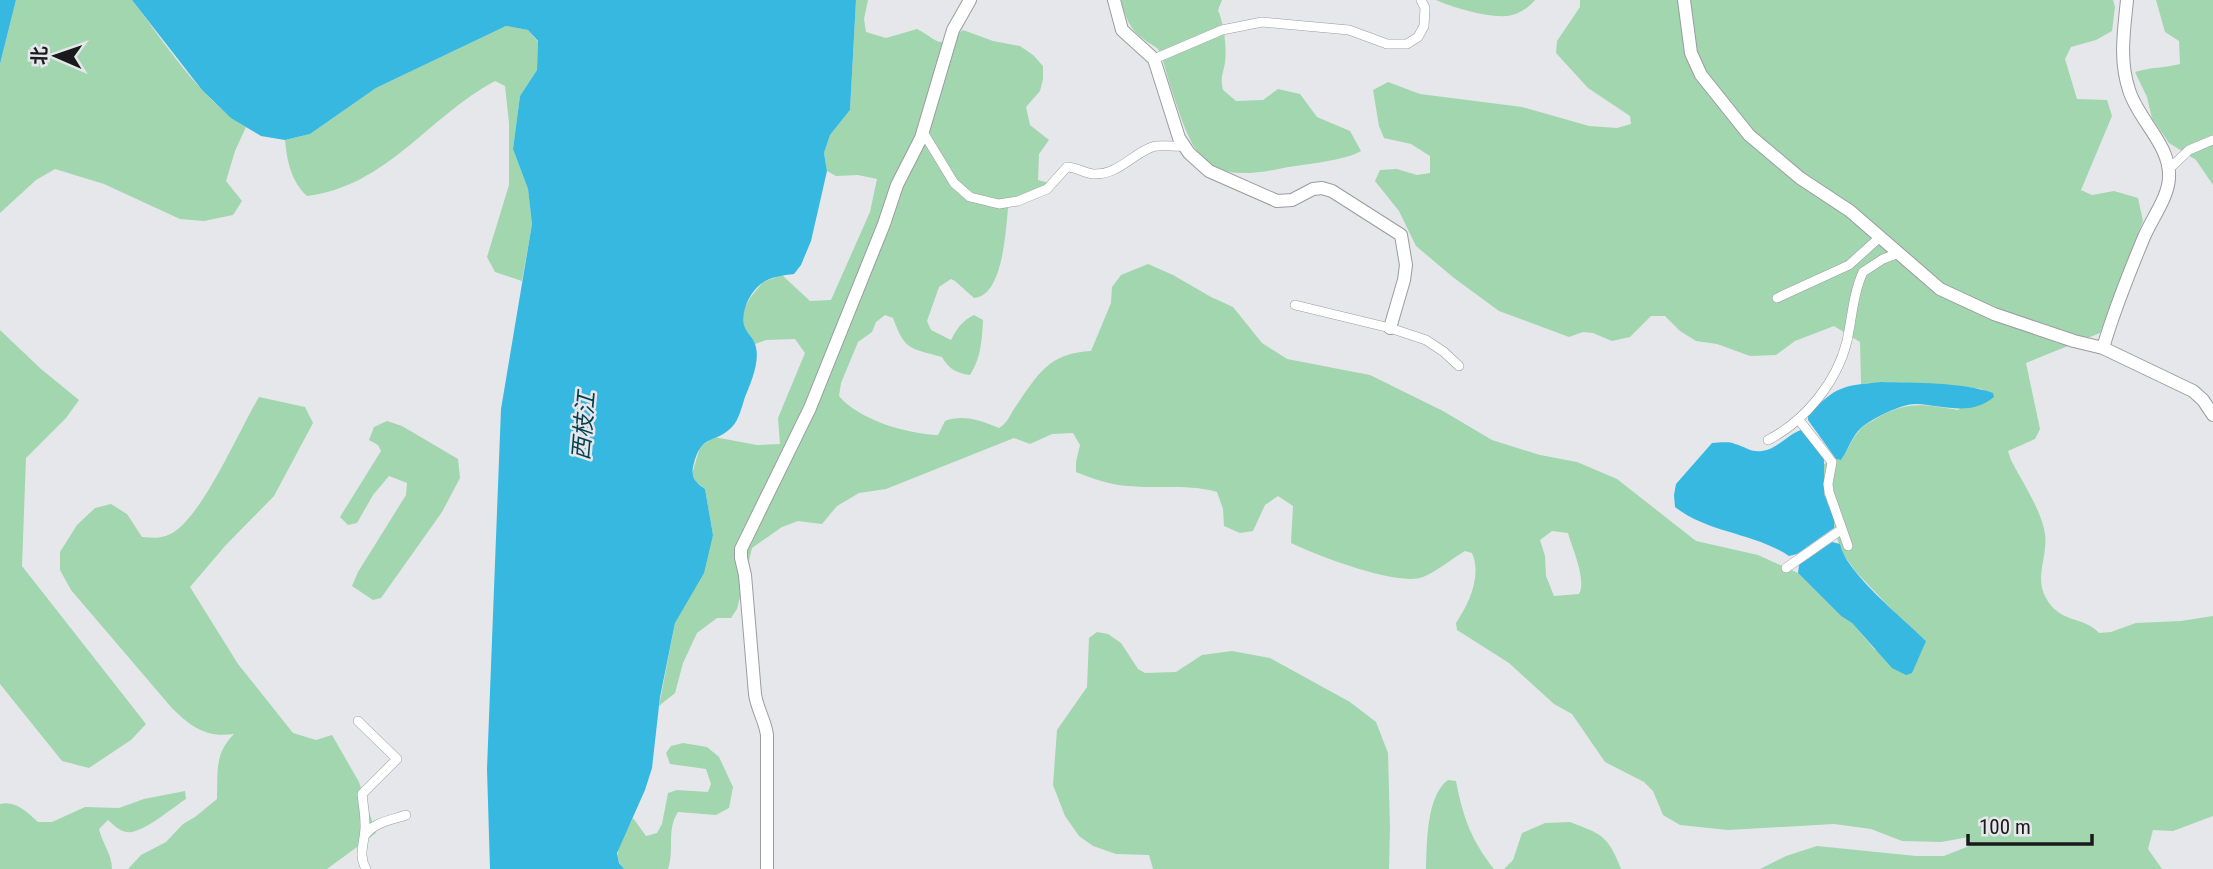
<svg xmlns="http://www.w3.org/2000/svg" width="2213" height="869" viewBox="0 0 2213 869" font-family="'Roboto Condensed','Noto Sans SC',sans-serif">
<rect width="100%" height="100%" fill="#e5e7eb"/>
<!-- green -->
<path fill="#a2d6af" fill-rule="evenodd" d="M16,0h116c34,44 66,97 114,127l-11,24 -9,30 16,20 -9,14 -29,6 -24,-2 -76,-35 -49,-15 -19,11 -36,33v-149z
M856,0h12l-4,19 2,13 20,6 31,-9c26,14 19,20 46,1l30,11 27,5 13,9 10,11v13l-3,12 -14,16 4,18 19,15 -10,14 -1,26 11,3 -4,3 -36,13c-3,23 -4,97 -35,99l-19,-17 -4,-2 -12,8 -12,34 4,9 20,10c6,-12 11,-19 23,-25l9,5c-1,20 -2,38 -13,55 -14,-2 -21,-6 -28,-18 -32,-9 -37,-6 -49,-39l-8,-3 -9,7 -4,10 -14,10 -17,41 -2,13c20,24 68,38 99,39l7,-14c19,-7 36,0 54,7 9,-5 11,-14 17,-22 22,-32 33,-53 75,-55l20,-48 1,-16 9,-12 27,-11 25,11 38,22 22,10 29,36 25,16 83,16 73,36 49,29 48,15 37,7 40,17 79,62 62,14 40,18 43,43 11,7 23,27 51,-9 -26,-23 -44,-46 -15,-21 -7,-23v-10l-10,-24v-30l12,-5 5,1c7,-10 10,-20 18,-29 4,-6 12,-9 18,-13 31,-18 48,-13 81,-8l25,-21c-41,-4 -82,-9 -122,-5l-1,-42 -26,-16 -39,15 -19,14 -26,1 -33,-12 -21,-3 -16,-10 -15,-15h-14l-21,21 -18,4 -19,-8 -10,-1 -14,5 -70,-26 -45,-33 -38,-32 -17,-35 -24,-30 5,-11 17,-1 20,6 13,-2v-17l-19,-12 -27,-6 -5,-12 -6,-36 15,-8 32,12 102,13 67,19 28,2 14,-4 -1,-8 -42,-28 -32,-35 1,-12 23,-34v-7h533l2,7 -3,24 -16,9 -25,7 -6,12 12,40 30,1 5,16 -31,74 11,5 22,-4 24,7 5,23 -43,112 -74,30 14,66 -5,10 -27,12 3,9c10,20 31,51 34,74 3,22 -11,44 1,64 14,26 38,18 53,35l12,-1 25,-9 45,-2 32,-5v200l-40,15 -20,-1 -5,19 14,20h-402l26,-13 31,-10 99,10h28l25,-10v-9l-28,5 -39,-1 -31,-12 -37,-5 -106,6 -48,-5 -17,-10 -10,-24 -9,-9 -39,-20 -33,-48 -18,-10 -45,-41 -52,-33 -1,-7c13,-19 26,-47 16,-70l-7,-2c-14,8 -27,20 -42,26 -25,10 -107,-22 -132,-34l2,-37 -15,-10 -13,9 -12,26 -13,2 -16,-7 -1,-17 -6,-17c-29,-8 -58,-3 -88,-6 -18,-1 -36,-7 -53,-14v-10l4,-17 -7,-12 -21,1 -22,10 -16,-6 -128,51 -27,4 -22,13 -15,18 -24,-3 -16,6 -30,21 -15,61 -6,9h-14l-20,15 -14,30 -8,30 -16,13 16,-83 13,-25 25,-63 -8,-46 -9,-7 -4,-8 8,-27 14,-10 43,8 23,-1 -2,-26 27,-65 -10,-14 -29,1 -11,4 -11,-16 -1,-17 7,-13 13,-16 19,-7 28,26 21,-1 39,-88 7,-33 -19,-4 -22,1 -9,-5 -3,-18 6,-18 20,-25zM1552,531l16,2c4,15 19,47 11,61l-25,2 -8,-20 -1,-20 -5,-16z
M1121,0h101l-4,10c6,15 9,36 7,52 -2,13 -5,15 -2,28l13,11 27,-1 15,-11 22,5 17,23 33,14 11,20c-17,10 -56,13 -78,17 -82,18 -90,-13 -113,-83 -3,-9 -7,-28 -12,-36 -3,-3 -10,-6 -13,-9 -16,-11 -19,-22 -24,-40z
M1436,0h99c-5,6 -14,13 -23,15 -17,5 -59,-7 -76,-15z
M2156,0h57v185l-17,-25 -27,-17 -17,-25 -5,-21 -12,-25c15,-5 30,-4 45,-8l-1,-23 -14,-9z
M506,26l22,4 10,12 -1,28 -17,26 -7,53 15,40 4,35 -10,57 -27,-9 -8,-15 22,-72v-62l-4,-37 -10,-5c-67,36 -108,105 -188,115 -16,-15 -20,-35 -22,-56l25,-6 66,-46z
M0,330l41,39 38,31 -13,18 -40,40 -4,108 124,158 -15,16 -42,28 -27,-7 -62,-77z
M259,397l46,10 8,16 -39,73 -49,50 -35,41 48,77 55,69 23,7 16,-5 27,47 17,51 -49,36h-199l13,-14 25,-13 17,-18 12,-7 22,-18c1,-27 -3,-45 17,-65 -28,4 -43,-7 -63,-27l-100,-117 -11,-20v-18l17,-27 18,-17 16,-4 16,10 15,23c12,1 21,2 32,-5 31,-21 64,-100 85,-135z
M387,421l15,5 56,33 2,19 -18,34 -61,86 -8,2 -21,-14 6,-14 48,-77 1,-12 -18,-7 -16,19 -16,28 -9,2 -8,-8 41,-66 -3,-6 -9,-5 5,-13z
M1097,632l11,2 13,9 17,26 7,4 31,-1 26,-17 30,-4 38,7 80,44 26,20 12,31 2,74 -1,42h-236l-4,-14 -33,-1 -23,-8 -14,-10 -14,-20 -12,-31 4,-55 30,-43 2,-49z
M683,743l24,4 12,10 14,30 -4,21 -13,7 -38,-3c-12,18 -3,37 -10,57h-44c-15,-15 1,-35 9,-51l13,18 11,-3 5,-9 6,-31 9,-3 31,2 3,-8 -5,-15 -36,-5 -4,-11 5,-7z
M1448,780l8,1c7,36 15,59 38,88h-68c1,-25 0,-73 22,-89z
M185,791l1,8c-13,8 -45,36 -59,33 -8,-1 -13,-7 -19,-12l-9,9c3,14 13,25 13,40h-112v-65c16,-4 27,8 38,18h14l33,-15 34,1 25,-9z
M1570,822c31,12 38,13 51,47h-117l9,-9 9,-27 23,-10z"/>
<!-- water -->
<path fill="#36b8e0" d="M0,0h16l-16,64z
M132,0h724l-6,110 -20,25 -6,18 3,18 -16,70 -10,24 -7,9c-10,1 -24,3 -32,9 -12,9 -21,27 -18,42 2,8 9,12 11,19 6,16 -4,38 -10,53 -3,9 -6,23 -13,30 -18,18 -31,5 -39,40 -2,11 3,16 12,22l8,46 -9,38 -29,50 -15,74 -8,71 -7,22 -28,63 2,10 5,6h-134l-3,-100 14,-360 31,-185 -4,-35 -15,-40 7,-53 17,-26 1,-29 -10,-11 -22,-4 -130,62 -66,46 -25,6 -24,-4 -30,-18 -29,-28z
M1881,382c32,1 82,0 112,11l1,4c-24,20 -51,8 -78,7 -15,0 -43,14 -55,24 -9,8 -13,22 -20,32l-5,-1 -28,-39v-5c29,-29 33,-29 73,-33z
M1801,430l23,28v36l10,25v9l-37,26 -8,2c-34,-23 -81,-23 -114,-49l-1,-12 2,-11 36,-41c7,0 16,-2 23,1 9,2 16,9 27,7 15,-2 25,-16 39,-21z
M1832,542l8,2c5,28 65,76 86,97l-14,32 -6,2 -14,-7 -40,-45 -11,-7 -43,-43 1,-8z"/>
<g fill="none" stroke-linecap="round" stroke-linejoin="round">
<defs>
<path id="street" d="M1154,59l68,-29 40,-8 87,8 38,14h20l11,-7 6,-11 1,-18 -4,-8
M923,132l31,51 16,14 29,7 19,-3 29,-12 20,-22c9,0 17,6 26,7 25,1 38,-19 59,-27 10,-3 22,0 33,-1
M2168,170l21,-20 24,-10
M1777,298l72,-33 31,-28
M1295,305l95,23 36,12 18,12 15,14
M1799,420l33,42 -4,22 1,8 19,54
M1768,440c37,-19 69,-58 79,-99 5,-23 6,-47 16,-69l20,-13 16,-6
M1786,568l56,-39
M358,721l39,38 -35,35c1,10 3,20 3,30 1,16 -8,30 1,45
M365,835c9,-13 27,-15 41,-20"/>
<path id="secondary" d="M1114,0l8,30 32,29 25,79 10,15 20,18 68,30 15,-1 21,-11 9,-1 10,3 69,44 5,30 -2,15 -14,48
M1684,0l7,53 10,22 48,60 51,43 50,33 90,78 54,25 80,27 29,7
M2127,0c-3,31 -8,60 2,90 9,30 42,55 40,88 -1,20 -17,40 -25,59 -15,36 -30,73 -41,111l90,43 10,9 10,15
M767,869v-134c-2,-15 -10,-26 -12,-41l-10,-119 -4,-17v-9l69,-141 74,-184 13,-39 24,-47 32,-108 17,-30"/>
</defs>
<!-- street casing -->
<use href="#street" stroke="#9a9c9f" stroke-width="10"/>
<!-- secondary casing -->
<use href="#secondary" stroke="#9a9c9f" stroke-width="14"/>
<!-- street -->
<use href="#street" stroke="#fff" stroke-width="9"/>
<!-- secondary -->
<use href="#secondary" stroke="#fff" stroke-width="12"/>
</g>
<g text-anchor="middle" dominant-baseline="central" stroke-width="5" stroke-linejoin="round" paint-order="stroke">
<!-- water labels -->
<g font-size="23" font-style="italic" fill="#063f50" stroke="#e5e7eb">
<text transform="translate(584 426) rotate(-85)">西枝江</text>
</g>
</g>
<!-- north arrow -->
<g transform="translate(56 56) rotate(272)" stroke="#e5e7eb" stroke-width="5" paint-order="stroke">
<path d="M0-5L12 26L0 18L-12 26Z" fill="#191a1b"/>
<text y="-10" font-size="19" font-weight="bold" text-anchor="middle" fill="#191a1b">北</text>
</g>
<!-- scale -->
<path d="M1968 834v10h124v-10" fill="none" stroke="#191a1b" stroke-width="3.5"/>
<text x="1979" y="834" font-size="21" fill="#191a1b" stroke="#e5e7eb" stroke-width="5" paint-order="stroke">100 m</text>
</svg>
